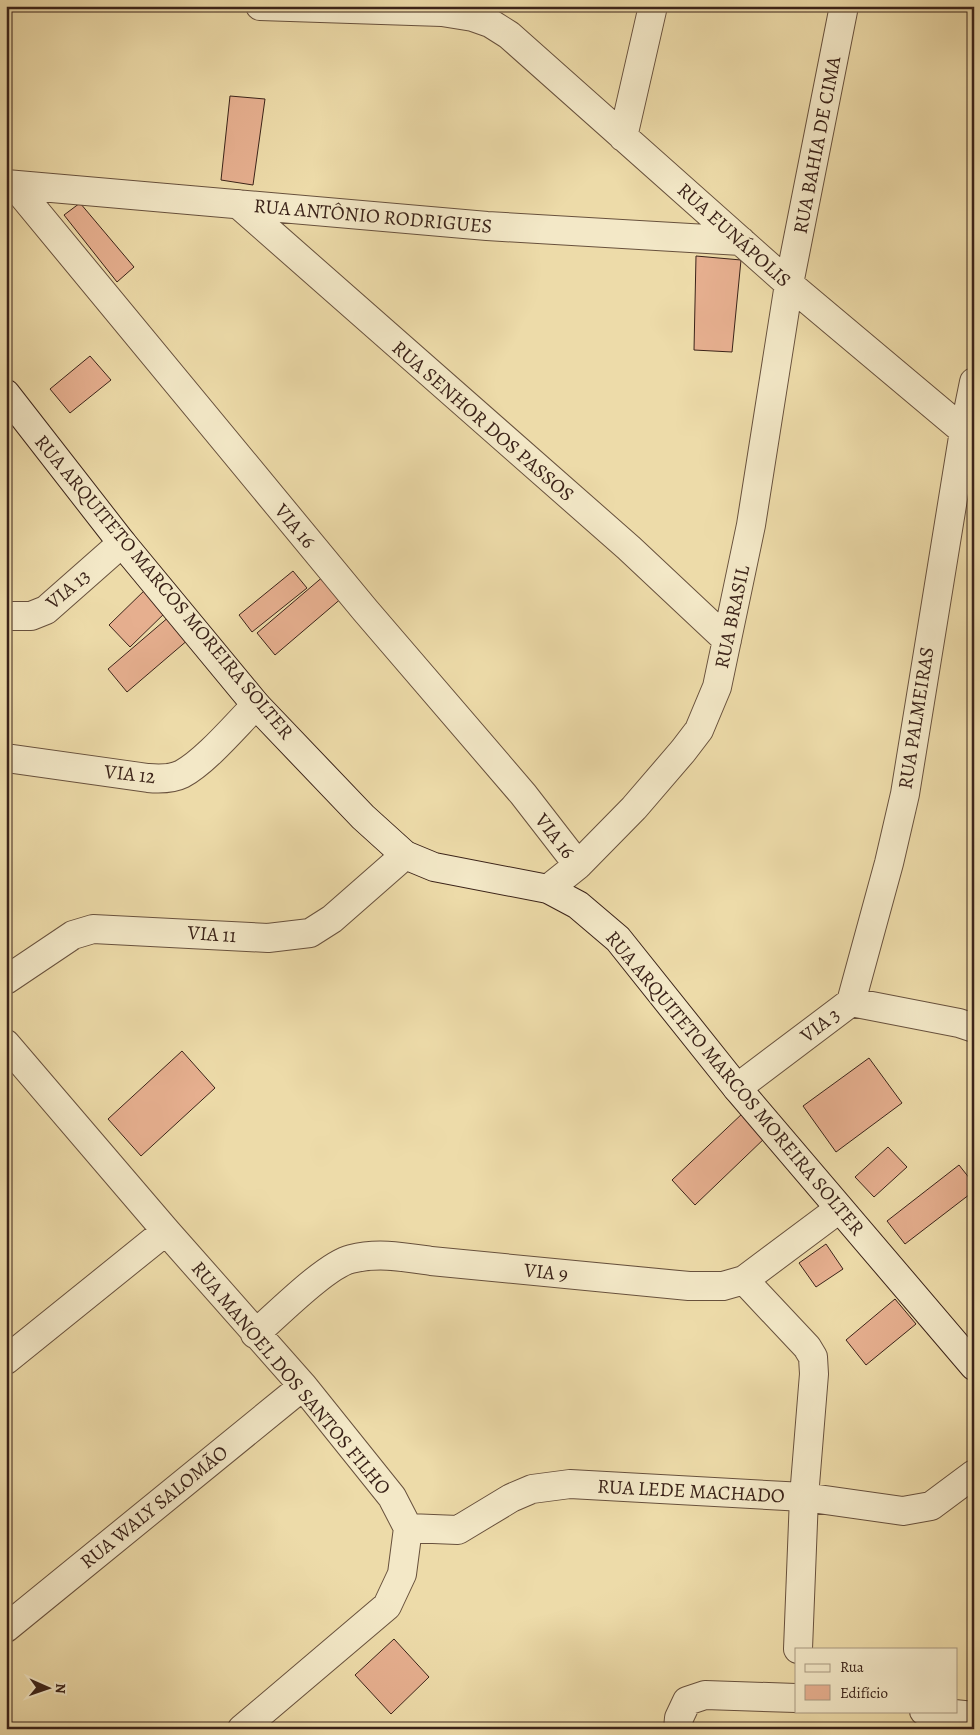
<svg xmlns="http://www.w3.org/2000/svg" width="980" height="1735" viewBox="0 0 980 1735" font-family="Alegreya,serif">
<rect width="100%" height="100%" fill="#eddba9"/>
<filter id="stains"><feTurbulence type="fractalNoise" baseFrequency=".004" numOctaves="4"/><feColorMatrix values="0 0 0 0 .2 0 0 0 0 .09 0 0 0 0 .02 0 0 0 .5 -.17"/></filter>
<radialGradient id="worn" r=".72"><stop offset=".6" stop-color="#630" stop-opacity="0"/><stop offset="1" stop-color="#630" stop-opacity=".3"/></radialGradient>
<!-- building -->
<path fill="#e6af8f" stroke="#3b2319" d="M230,96l35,3 -12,86 -32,-5z
M80,203l54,64 -17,15 -53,-67z
M696,256l45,4 -9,92 -38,-2z
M90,356l21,24 -41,33 -20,-24z
M293,571l14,17 -55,44 -13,-17z
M325,575l18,22 -68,58 -18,-22z
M148,587l21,22 -39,38 -21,-22z
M170,616l19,23 -62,53 -19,-23z
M182,1051l33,37 -74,68 -33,-37z
M869,1058l33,45 -66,49 -33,-46z
M744,1112l23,24 -72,69 -23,-25z
M888,1147l19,20 -33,30 -19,-20z
M959,1165l15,19v7l-69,53 -18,-23z
M826,1244l17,25 -27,18 -17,-24z
M895,1299l21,25 -50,41 -20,-25z
M394,1639l35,38 -38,37 -36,-39z"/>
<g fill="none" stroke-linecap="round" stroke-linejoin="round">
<defs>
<path id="street" d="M260,6l182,6 31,5 17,6 19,12 280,249 175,147
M623,137l30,-131
M6,184l481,42 254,15
M14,185l351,425 158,184 55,71
M238,204l391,344 98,92
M6,616h25l15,-6 76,-67
M6,758l142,20c11,1 24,1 34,-4 24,-13 54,-49 74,-69
M548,889l30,-24 56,-57 49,-57 16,-21 18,-43 34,-162 38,-241 55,-278
M6,980l67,-45 20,-6 175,9 42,-5 22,-14 73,-64
M851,1002l38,-139 16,-69 59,-363 10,-49
M6,1044l160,187 137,155 89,111 16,31 -6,46 -15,32 -145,123
M737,1088l114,-86 108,21 15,5
M744,1280l63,67 6,10 1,17 -10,123 -6,152
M255,1334c21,-18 71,-69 96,-75 27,-7 53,-2 80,2l258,25h34l21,-6 95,-71
M6,1360l160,-129
M408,1528l50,2 53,-32 21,-9 38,-5 234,13 99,14 28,-5 43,-32
M6,1628l297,-242
M924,1711l50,5
M678,1729l1,-11 8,-17 18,-6 91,3"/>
<path id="secondary" d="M6,394l116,149 134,162 107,112 42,38 29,12 114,22 30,16 40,34 119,149 237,278"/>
</defs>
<!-- street casing -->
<use href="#street" stroke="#68513d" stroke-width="30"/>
<!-- secondary casing -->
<use href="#secondary" stroke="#3b2319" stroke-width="30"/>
<!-- street -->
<use href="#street" stroke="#f3e8c7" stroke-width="28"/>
<!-- secondary -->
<use href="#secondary" stroke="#f3e8c7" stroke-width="28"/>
</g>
<g text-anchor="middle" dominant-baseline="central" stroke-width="4" stroke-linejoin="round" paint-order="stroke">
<!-- street labels -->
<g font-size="20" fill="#3b2319" stroke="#f3e8c7">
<text transform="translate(817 145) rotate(-79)">RUA BAHIA DE CIMA</text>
<text transform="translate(373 216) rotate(5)">RUA ANTÔNIO RODRIGUES</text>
<text transform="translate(734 235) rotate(42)">RUA EUNÁPOLIS</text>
<text transform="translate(483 421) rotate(41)">RUA SENHOR DOS PASSOS</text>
<text transform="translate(295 526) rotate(50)">VIA 16</text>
<text transform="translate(164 587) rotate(50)">RUA ARQUITETO MARCOS MOREIRA SOLTER</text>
<text transform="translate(68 589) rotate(-40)">VIA 13</text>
<text transform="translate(732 617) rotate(-78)">RUA BRASIL</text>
<text transform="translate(916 718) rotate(-81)">RUA PALMEIRAS</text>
<text transform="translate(130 774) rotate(6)">VIA 12</text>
<text transform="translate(555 836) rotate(52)">VIA 16</text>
<text transform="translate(212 934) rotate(4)">VIA 11</text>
<text transform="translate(820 1025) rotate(-37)">VIA 3</text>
<text transform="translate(735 1083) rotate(50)">RUA ARQUITETO MARCOS MOREIRA SOLTER</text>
<text transform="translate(546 1272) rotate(6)">VIA 9</text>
<text transform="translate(291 1378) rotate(50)">RUA MANOEL DOS SANTOS FILHO</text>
<text transform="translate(691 1491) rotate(3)">RUA LEDE MACHADO</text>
<text transform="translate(154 1507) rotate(-39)">RUA WALY SALOMÃO</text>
</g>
</g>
<!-- margin -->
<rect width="980" height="1735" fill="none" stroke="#eddba9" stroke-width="25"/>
<rect x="8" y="8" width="965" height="1720" fill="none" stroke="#3b2319" stroke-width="2.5"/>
<rect x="12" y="12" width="955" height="1710" fill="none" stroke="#3b2319"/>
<!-- legend -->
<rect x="795" y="1648" width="162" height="65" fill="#f3e8c7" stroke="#a99981"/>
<rect x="805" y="1664" width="25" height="8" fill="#f3e8c7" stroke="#a99981"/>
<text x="840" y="1672" font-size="15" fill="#3b2319">Rua</text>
<rect x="805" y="1685" width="25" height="15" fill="#e6af8f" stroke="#a99981"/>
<text x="840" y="1698" font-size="15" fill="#3b2319">Edifício</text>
<!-- north arrow -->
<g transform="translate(48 1688) rotate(92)" stroke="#f3e8c7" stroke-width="4" paint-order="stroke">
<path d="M0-4L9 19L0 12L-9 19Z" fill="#3b2319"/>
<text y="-8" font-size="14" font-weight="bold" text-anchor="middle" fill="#3b2319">N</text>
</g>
<rect width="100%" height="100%" filter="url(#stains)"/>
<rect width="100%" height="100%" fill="url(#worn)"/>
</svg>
